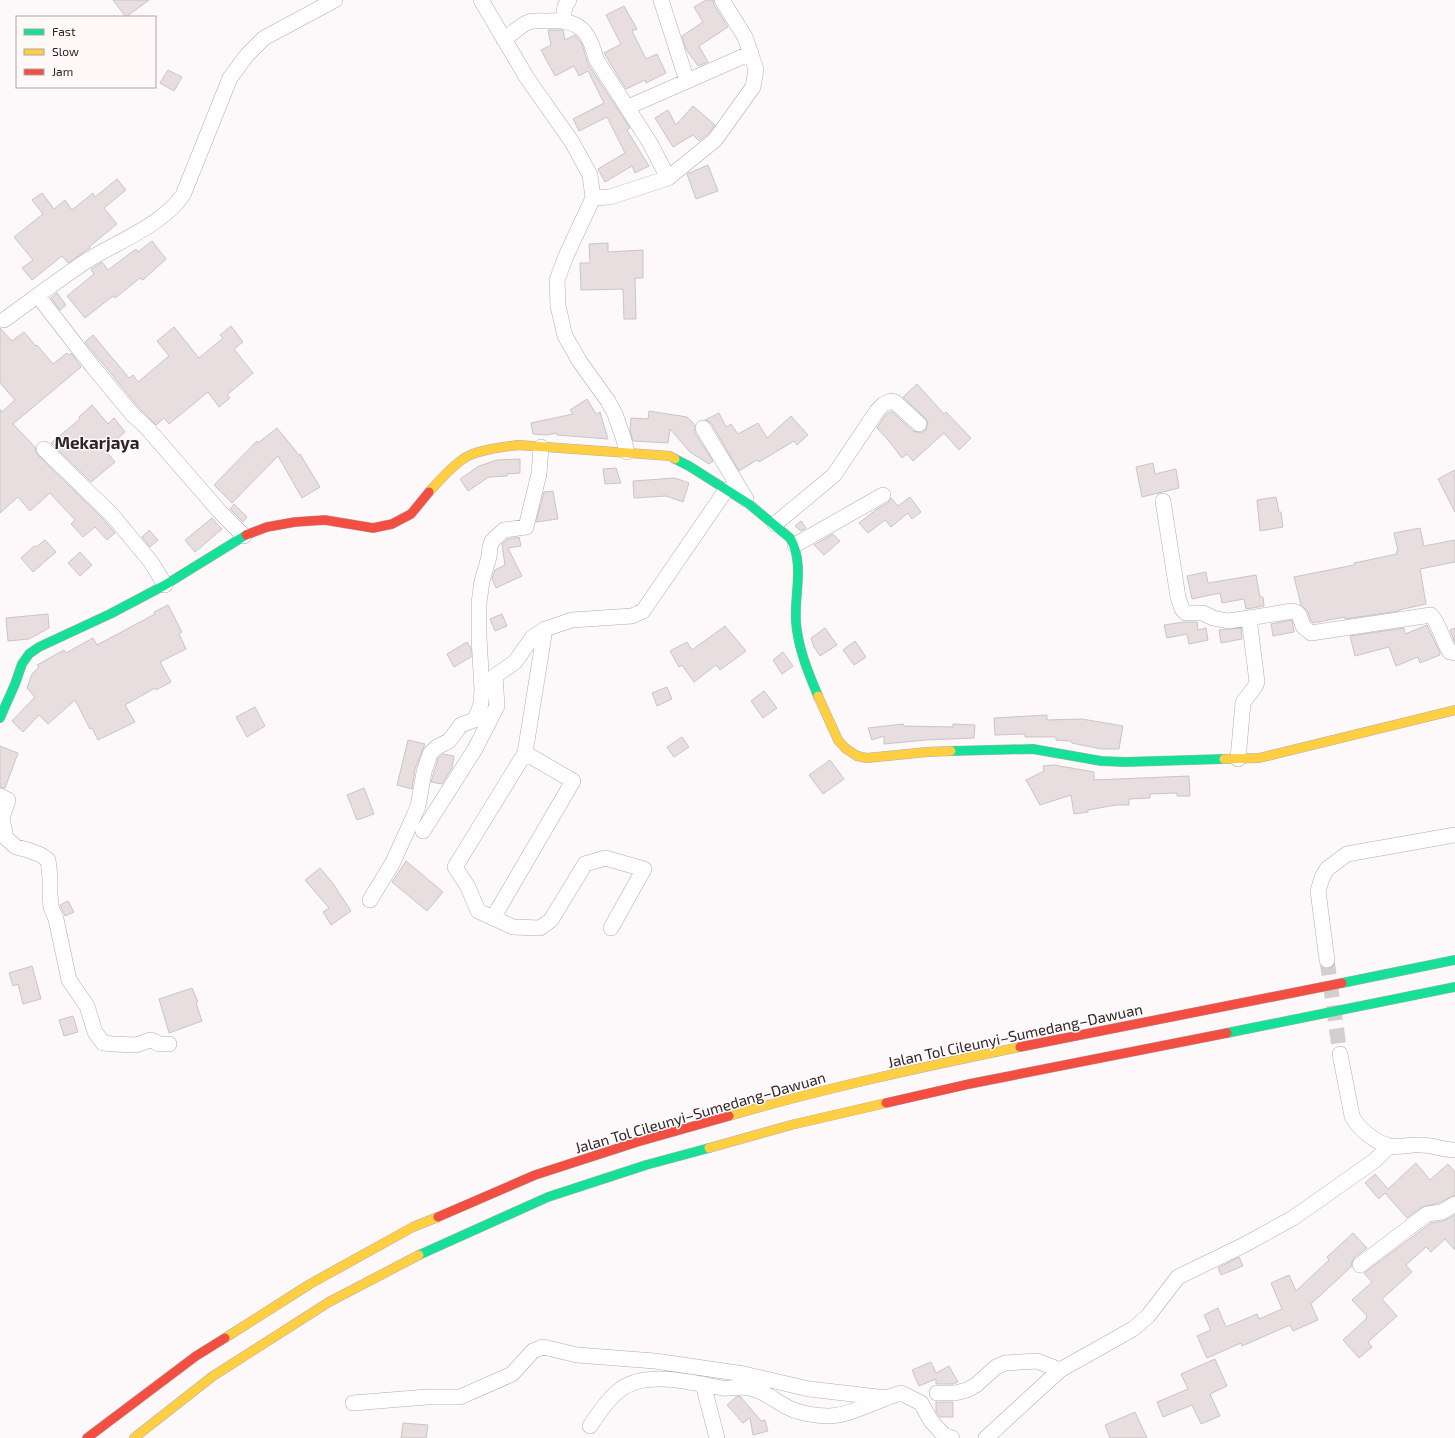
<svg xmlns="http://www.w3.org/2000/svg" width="1455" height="1438" viewBox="0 0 1455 1438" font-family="'Exo 2',sans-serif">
<rect width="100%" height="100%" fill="#fdf9fa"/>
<!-- building -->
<path fill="#e8dee0" stroke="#c9c4c5" d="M113,0h36l-23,17z
M706,0h7l1,5 14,22 -29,19 9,16 -10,4 -12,-17 -4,-13 21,-14 -9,-15z
M624,6l13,23 -5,2 14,28 11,-5 9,19 -20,10 -1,-3 -19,9 -22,-36 17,-9 -15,-29z
M548,30h15l2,10 10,-5 3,4 4,5 6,20 42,64 -3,2 22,36 -14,7 -3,-7 -27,16 -7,-13 27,-16 -18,-36 -28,14 -6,-12 31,-16 -16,-32 -9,5 -5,-10 -19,10 -14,-26 10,-5z
M168,70l14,7 -8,14 -14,-8z
M693,106l22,19 -7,9 -9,7 -6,-6 -20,12 -18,-29 13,-8 8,15z
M708,165l10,26 -22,8 -9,-25z
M117,179l9,11 -22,18 13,16 -28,23 1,1 -22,15 -6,-7 -30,24 -10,-12 11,-8 -19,-23 29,-23 -11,-14 10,-7 12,16 11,-9 7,10 21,-17 2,4z
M152,241l14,18 -23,21 -3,-2 -25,20 -2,-2 -28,22 -18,-22 27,-22 -3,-5 2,-1 9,-6 6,8 28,-21 2,3z
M608,243v9l35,-2v28h-8l1,41h-12l-1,-30 -42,1 -1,-27h10l-1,-19z
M57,293l9,12 -6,5 -9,-12z
M231,326l12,16 -9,7 19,24 -26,22 3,3 -11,9 -11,-15 -39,32 -5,-6 -8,7 -17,-17 -54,-66 8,-7 36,43 4,-3 5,7 31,-26 -12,-15 17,-14 25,31 24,-20 -3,-3z
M0,328l12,13 12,-9 12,14 1,-1 16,19 14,-11 2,2 2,-2 10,14 -68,57 22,23 1,5 2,3 67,66 10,12 -8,7 -12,-13 -12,10 -12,-13 4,-4 -25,-27 -20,18 -12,-14 -18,16v-104l2,3 13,-12 -15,-17z
M917,384l27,30 2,-2 25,26 -12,12 -15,-17 -31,28 -6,-7 -5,4 -13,-17 -12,-13 7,-11 7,-6 22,20 8,2 5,-3 2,-8 -3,-4 -22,-21z
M587,399l9,15 4,-2 8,27 -51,-4v-2l-10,2 -14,-1 -2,-11 42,-9 -3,-4z
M92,405l16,19 6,-6 11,14 -20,18 10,12 -24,20 -40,-39 29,-24 -1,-2z
M649,411l38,6 8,8v8l18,28 -4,3 -19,-12 -20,-23 -2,14 -35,-2 -3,-11 1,-12 17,1z
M719,413l7,14 5,-3 7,10 20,-11 9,15 24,-22 17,19 -11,10 -3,-4 -35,21 -2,-2 -18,11 -28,-48 -6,-3z
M277,428l22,27 1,-1 20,33 -18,11 -24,-42 -46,47 -18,-18 43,-44 1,2z
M520,459v14l-13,1v2l-18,1 -21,14 -8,-12 19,-13 18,-6z
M1153,463l2,11 21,-5 3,19 -37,9 -6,-30z
M616,468l5,15 -16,1 -2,-15z
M1455,470v42l-17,-33z
M675,478l14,5 -6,19 -17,-6 -32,2 -1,-17z
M553,491l5,28 -22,3 8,-30z
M910,497l11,15 -9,7 -4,-6 -17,14 -6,-7 -17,13 -9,-10 18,-14 11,-6 3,-5 7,8z
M1276,497l3,15h2l2,15 -23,4 -3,-31z
M234,504l13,13 -4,5 -13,-13z
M212,518l10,11 -27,23 -10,-12z
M801,521l5,7 -5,3 -6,-5z
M1420,528l4,18 31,-6v22l-35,7 6,35 -27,6v1l-54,8v-2l-32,6 -2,-2 -3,-9 -7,-7 -7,-28 60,-12v-2l43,-9 -1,-2 2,-1 -4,-18z
M149,530l9,10 -8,7 -8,-10z
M833,534l7,7 -16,14 -10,-10z
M519,537l2,9 -13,2 14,28 -26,12 -4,-9 3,-9 10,-5 -3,-21 6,-5z
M45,540l11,12 -23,20 -12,-14 13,-12 2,1z
M80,552l12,13 -12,11 -12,-13z
M1206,572l2,11 48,-8 4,22h3l1,9 -18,3 -2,-10 -22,4 -2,-10 -28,6 -5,-23z
M168,605l14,27 -3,2 7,15 -26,13 11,20 -15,8 -1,-2 -30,17 10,17 -37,18 -6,-12 -2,1 -15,-29 -27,24 -9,-9 -16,17 -11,-11 23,-24 -8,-9 5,-14 7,-7 -2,-2 27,-15 2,3 27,-15 4,7 58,-31 -1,-2z
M48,614l1,14 -20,11 -21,2 -2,-23z
M502,614l5,12 -12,5 -5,-12z
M1292,620l2,12 -21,4 -2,-12z
M1184,622h13l1,8 8,-2 2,12 -19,4 -2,-10 -20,4 -3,-13z
M1427,625l13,28v2l-20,8 -2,-6 -22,9 -7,-19 -34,9 -5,-20 54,-8 1,6z
M725,626l21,25 -26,19 -4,-5 -22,17 -12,-17 -3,2 -9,-16 17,-9 5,8z
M825,628l12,17 -17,11 -6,-9 -3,-9z
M1241,628l1,11 -21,4 -2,-13z
M1455,628v15l-5,-13z
M855,641l11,16 -12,8 -11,-15z
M467,642l4,6v9l-17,10 -7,-13z
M783,652l10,14 -11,8 -9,-14z
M667,687l5,12 -15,7 -5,-13z
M764,691l13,17 -14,10 -12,-17z
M255,707l10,19 -18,11 -11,-20z
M1047,715v5l35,-1 41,7 -4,23h-17l-21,-4 -9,-2 -1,-2 -15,-1v-3h-31v-3l-30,1 -1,-17z
M903,724l1,2 49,1v-3l22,1 -1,13 -48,2 -42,4v-8l-12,4 -4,-12z
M682,737l7,10 -15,10 -7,-10z
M408,740l17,4 -10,25 -3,20 -15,-4z
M0,746l18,7 -13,35 -5,-1z
M443,754l11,2 -2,12 -10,16 -11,-2 7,-23z
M830,760l14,19 -21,15 -14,-19z
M1054,765l40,7v8l95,-4 1,20h-13v-3l-27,1v4l-21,1v6h-13l-28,5v2l-14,2 -3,-19 -31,10 -14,-25 18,-9 -1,-5z
M364,788l10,26 -17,6 -10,-25z
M406,861l37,31 -16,19 -35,-29z
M320,868l12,14 19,29 -20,14 -8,-13 6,-4 -24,-28z
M68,901l6,11 -9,4 -5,-11z
M32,966l9,33 -18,5 -5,-20 -5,2 -4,-13z
M192,988l6,14 -2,1 6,18 -33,12 -10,-34z
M73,1016l5,16 -14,4 -5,-16z
M1416,1163l14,17 18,-16 7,8v23l-16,8 -17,4 -15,11 -22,-25 -6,6 -14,-16 10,-9 13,15z
M1455,1215v35l-10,-11 -14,13 -5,-5 -20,18 6,7 -30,27 15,17 -29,26 4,5 -13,11 -16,-18 24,-22 -1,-1 1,-1 -15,-16 20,-18 -8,-9 67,-50 12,-2z
M1353,1233l14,15 -13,10 -2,4 -1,5 -40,37 7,16 -25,11 -3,-6 -48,21 -1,-3 -34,15 -10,-22 14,-6 -7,-15 14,-7 8,19 31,-13 2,5 23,-10 -11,-26 18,-8 7,16 33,-31 -2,-3z
M1239,1257l4,9 -22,9 -3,-7z
M1215,1359l12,27 -17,8 10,22 -19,8 -9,-19 -29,12 -6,-15 31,-13 -7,-15z
M931,1362l5,11 13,-7 9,16 -5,2h-17v-5l-17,7 -7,-16z
M740,1396l21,25 4,-1 3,11 -15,4 -3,-17 -7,5 -16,-18 9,-8z
M936,1402h17v15h-13l-4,-5z
M1135,1412l12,26h-37l-5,-13z
M403,1423l25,2 -2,13h-25z"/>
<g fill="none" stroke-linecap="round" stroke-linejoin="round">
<!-- street-tunnel -->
<path stroke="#d3cfd0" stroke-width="15" stroke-dasharray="15 8" stroke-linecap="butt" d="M1327,960l13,94"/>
<defs>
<path id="street" d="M481,0l46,78 45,64 18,33 3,23 -27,58 -9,24 1,26 7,30 15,26 28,39 7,13 8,23 4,15
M661,0l26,81
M563,21l2,-15 4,-6
M504,40c6,-5 18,-16 25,-18 5,-2 12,-1 18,-1 31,-2 42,8 49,38l54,84 18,35
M628,107l123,-54
M593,198l17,-1 58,-19 47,-38 38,-53 3,-18 -11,-32 -23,-37
M38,296l55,71 39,47 15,14 73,84 24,24
M4,320c28,-20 55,-41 84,-60 31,-19 74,-35 95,-65l47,-117 17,-23 17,-17 71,-38
M703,428l43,71
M44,449l68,66 39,47 14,23
M1163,501l15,96 4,12 4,4h17l10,5 15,3 21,-3
M775,524l59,-49 43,-64 7,-7 7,-3 4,1 24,22
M795,545l88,-50
M1238,759l5,-56c4,-8 11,-12 14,-21l-8,-64 43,-7c9,1 8,8 11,15 2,3 5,4 8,7l120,-18c9,10 11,25 19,37l5,1
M0,796l8,4 -6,18 4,20 10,9 12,3 13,5 7,5 2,17v17l1,13 5,12 13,61 18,26 8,26 8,11 10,1 23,1 14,-5 4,1 5,3h10
M423,831l52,-82 22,-43 -2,-30 20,-14 17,-24 13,-9
M370,900l22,-36 21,-46 5,-12 6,-34 6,-18 7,-7 12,-6 12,-16 13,-5 4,-7 3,-10 1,-13 -3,-53v-34l3,-22 7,-24 1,-10 2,-6 12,-11 22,-3 13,-53 2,-27
M493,918l80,-137 -48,-28
M611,928l33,-59 -39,-11 -20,6 -34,56 -11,8 -27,-1 -35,-16 -10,-24 -13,-20 70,-114 20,-124 27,-9 60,-4 11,-5 83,-121
M1327,960l-9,-69 4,-13 5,-9 20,-15 108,-19
M1340,1054l12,62c6,13 24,27 38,30 9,2 21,-2 31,-1 12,0 22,5 34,5
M1360,1265l67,-51 15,-2 13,-8
M703,1384l14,54
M937,1393h18l12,-3 9,-5 20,-18 9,-4 32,-2 23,9 73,-41 15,-13 30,-39 66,-32 49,-27 81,-57 16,-15
M353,1403l74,-6h33l52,-23 21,-23 10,-4 34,8 78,6 89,13 65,15 78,9
M590,1426c9,-14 18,-27 31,-37 26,-19 72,-6 101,-1 9,1 18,-2 27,0 14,2 26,13 38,19 11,6 29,9 41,9 22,0 51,-17 73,-23l20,10 10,18 13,14 8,3
M986,1438l74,-68"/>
<path id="fast" d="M675,459l14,7 60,38 41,34c15,25 4,57 6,84 2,26 12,50 22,74
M0,718l15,-34 7,-20 7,-10 10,-7 71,-33 55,-29 81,-50
M951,751l82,-2 68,12 24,1 99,-3
M1342,983l113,-23
M1227,1033l228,-46
M419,1255l129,-58 98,-32 63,-17"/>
<path id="slow" d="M429,492c11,-12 21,-24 34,-33 12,-9 40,-12 55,-14l152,11 5,3
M818,696l20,44 7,8 12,8 10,2 60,-6 24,-1
M1224,759l35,-1 196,-48
M729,1116c96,-28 194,-49 291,-69
M709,1148l82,-23 95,-22
M225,1338l85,-54 103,-57 25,-10
M134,1438l79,-62 116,-74 90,-47"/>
<path id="jam" d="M246,535l21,-8 28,-5 30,-2 48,8 19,-4 19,-10 18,-22
M1020,1047l322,-64
M886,1103l83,-19 258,-51
M438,1217l97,-42 102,-33 92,-26
M87,1438l109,-82 29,-18"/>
</defs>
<!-- street casing -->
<use href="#street" stroke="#b1adae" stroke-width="16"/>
<!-- fast casing -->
<use href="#fast" stroke="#b1adae" stroke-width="10"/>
<!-- slow casing -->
<use href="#slow" stroke="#b1adae" stroke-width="10"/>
<!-- jam casing -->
<use href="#jam" stroke="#b1adae" stroke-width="10"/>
<!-- street -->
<use href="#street" stroke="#fffefe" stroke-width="15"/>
<!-- fast -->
<use href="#fast" stroke="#16e098" stroke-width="9"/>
<!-- slow -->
<use href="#slow" stroke="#ffcf43" stroke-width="9"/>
<!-- jam -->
<use href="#jam" stroke="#f24e42" stroke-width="9"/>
</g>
<g text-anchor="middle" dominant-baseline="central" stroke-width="3" stroke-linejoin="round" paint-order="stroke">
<!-- street labels -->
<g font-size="15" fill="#2a2526" stroke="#fef8f9">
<text transform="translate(1015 1035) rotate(-12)">Jalan Tol Cileunyi–Sumedang–Dawuan</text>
<text transform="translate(700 1112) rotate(-16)">Jalan Tol Cileunyi–Sumedang–Dawuan</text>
</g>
<!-- quarter labels -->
<g font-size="17" font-weight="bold" fill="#2a2526" stroke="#fef8f9">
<text x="97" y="442">Mekarjaya</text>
</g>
</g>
<!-- legend -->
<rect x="16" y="16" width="140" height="72" fill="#fef8f9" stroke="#a9a4a5"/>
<rect x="24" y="29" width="20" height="6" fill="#16e098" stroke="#a9a4a5"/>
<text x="52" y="36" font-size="12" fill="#2a2526">Fast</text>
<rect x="24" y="49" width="20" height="6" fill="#ffcf43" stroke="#a9a4a5"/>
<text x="52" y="56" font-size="12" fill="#2a2526">Slow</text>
<rect x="24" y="69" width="20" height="6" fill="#f24e42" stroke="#a9a4a5"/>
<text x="52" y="76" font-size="12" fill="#2a2526">Jam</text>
</svg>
